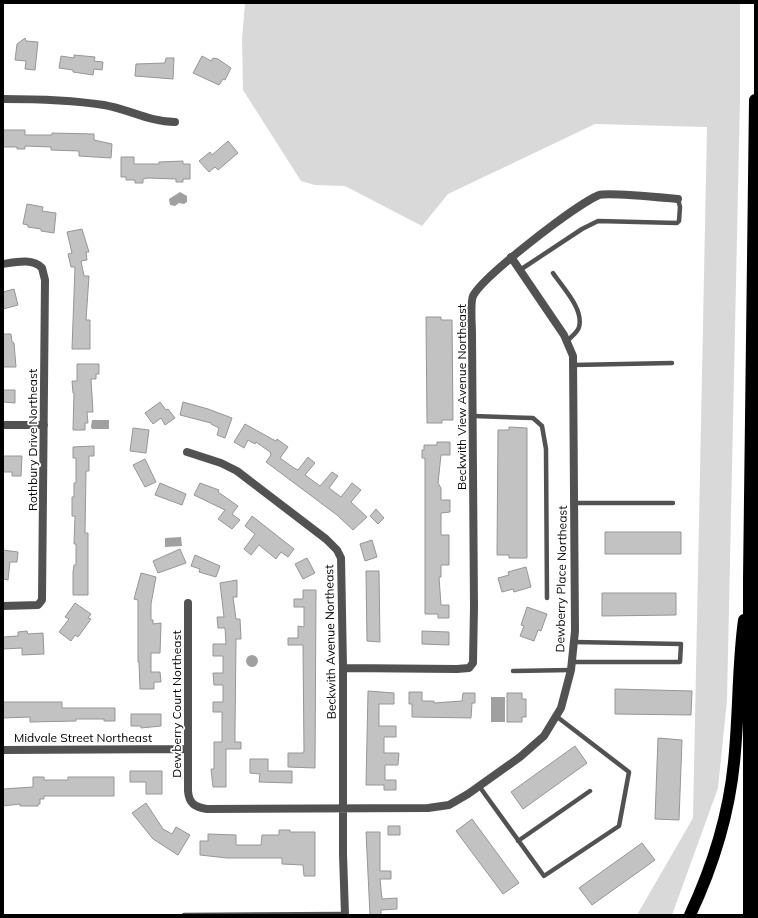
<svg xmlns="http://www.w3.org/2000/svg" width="758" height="918" viewBox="0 0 758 918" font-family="Mulish,sans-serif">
<rect width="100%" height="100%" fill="#fff"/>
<!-- green -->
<path fill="#d9d9d9" d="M245,3h495v95l-13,602 -9,88 -46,127h-35l56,-97 14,-691 -112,-3 -147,70 -26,32 -77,-40 -30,-1 -14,-4 -58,-91 -1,-51z"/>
<!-- water -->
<path fill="#a0a0a0" d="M180,192l7,4v6l-3,2 -5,-1 -4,3 -5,-1 -1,-6z
M92,420h17v9h-17l-1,-2z
M181,537l1,9 -17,1v-9z
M246 661a6 6 0 1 1 12 0a6 6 0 1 1-12 0Z
M491,697h14v25h-14z"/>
<!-- building -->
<path fill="#c2c2c2" stroke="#969696" d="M25,38l1,3 12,1 -3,28 -10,-1 1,-8 -11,-1 2,-16z
M74,55l21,2 -1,4 9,1 -1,8 -8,-1 -1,6 -20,-3v-2l-14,-2 2,-12 13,2z
M202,56l9,5 2,-3 5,1 13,9 -6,12 -2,-1 -4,6 -26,-12z
M166,58h8l-1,21 -38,-3 1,-12 29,-1z
M3,130h22v5h27v-2l42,1v6l18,4 -1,14 -32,-2v-5l-28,-1v-3l-26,-1v3h-8v-2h-14z
M228,141l10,12 -20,17 -3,-3 -6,5 -10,-11 11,-9 2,3z
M121,157h13v7h25v-2l24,-1v3h7v15h-7v3h-7v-3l-28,-1 -5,1v4h-8v-3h-9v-3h-5z
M27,204l16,3 -1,4 14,2 -2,20 -13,-2v-2l-13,-2v-2l-5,-1z
M82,229l7,23h-3l1,8 -6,1 3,15h5l-3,44h4v29h-18l3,-82h-4l-3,-13 4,-1 -5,-21z
M14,289l4,16 -15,4v-17z
M426,317h15v3h11l1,100h-11v3h-15z
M3,334h8l1,8 2,1 2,24h-13z
M77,364h22v10h-3v5h-5l2,33h-6l1,11h-3v7h-12l1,-37h-1l-1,-12h5z
M3,390h12v13l-12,-1z
M160,402l6,8 2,-1 7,9 -10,7 -4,-7 -8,6 -8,-11z
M183,402l25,7 24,9 -7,20 -8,-3 2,-7 -8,-4v-1l-31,-8z
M245,424l27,15 4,2 1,-2 11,8 -8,11 14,10 4,2 10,-13 7,6 -10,12 15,11 12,-14 6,4 -9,12 12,9 11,-14 9,7 -10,12 16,15 -14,13 -16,-15 -71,-53 5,-7 -1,-3 -14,-10 -1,2 -7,-4 -4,8 -10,-6z
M509,427l18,1v130h-18v-3h-12l1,-125h11z
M133,428l16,2 -3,23 -16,-2z
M437,442h13v13h-9l-3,28 3,5v12h9v12l-9,1v22h8v30h-8v12h-2l2,28h8v13h-11v-4h-13v-156h-3v-8h2v-5h13z
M94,446v10h-5v15h-3l-1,62h3v62h-15v-23l1,-7h2v-21h-2l1,-28h-3v-19h2v-14h2v-25h-3v-11z
M3,456h19l-1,20h-9v-4h-9z
M145,459l11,23 -11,5 -12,-22z
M160,483l26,11 -4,11 -27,-10z
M200,483l19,7 -1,2 20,14 -6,8 8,6 -8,9 -14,-10 7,-9 -31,-15z
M376,509l8,9 -6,6 -8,-8z
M252,516l42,33 -6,8 -7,-5 -5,7 -17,-14 -8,10 -7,-6 11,-15 -10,-8z
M605,532h76v22h-76z
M372,540l5,17 -12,4 -5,-17z
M180,549l6,14 -28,10 -5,-12z
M3,550l15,2 -1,10h-7l-2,18 -5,-1z
M195,555l25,11 -4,11 -17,-5 1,-3 -9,-3z
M307,558l8,15 -12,6 -8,-15z
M526,567l5,20 -17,5 -1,-3 -11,3 -4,-14 11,-3 -1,-3z
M366,571h13l1,71 -13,-1z
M141,573l15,4 -5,27v16h2v4l8,-1 -1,30h-9v19h9l1,10h-7v7h-14l-1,-27h-1v-62l-4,-1z
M237,580v17h-4l3,22h4l1,20h-5l-1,92v11h6v7h-15v38h-13l-2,-18h3v-27h8v-30h-9v-10h10v-17h-9l-1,-12h10v-17h-10v-12h13l-1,-16h-7l-1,-11h7l-4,-34z
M303,590h13l-1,178 -27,-1v-14h15l1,-2 -1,-106h-15v-7h10v-12l6,1v-20h-10v-8h9z
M602,593h74v22l-74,1z
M75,603l16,11 -3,4 3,1 -13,18 -3,-2 -4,6 -12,-9 10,-13 -4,-2z
M527,607l20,7 -6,17 -3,-1 -4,11 -14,-5 4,-10 -3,-1z
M27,631l1,3 15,-1 1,21 -22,1v-7l-19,1v-12l15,-1v-4z
M422,631l27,1v13l-27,-1z
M615,689l77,2 -1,24 -76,-1z
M368,691l26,2v11h-15v22h17v11h-12v16h15l-1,12h-13v15h11v10h-12v-5h-18z
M409,692h13v9h12v2l28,-2 1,-8h12v10h-3l-1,15 -59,-1v-13h-3z
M507,693h15v6h4v18h-4v5h-15z
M3,702h59v6h53v13h-11v-2h-28v2l-46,1v-5l-27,1z
M131,714h30v12l-20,2v-2h-10z
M658,738l24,2 -3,80 -24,-1z
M575,746l12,17 -64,46 -12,-17z
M250,759h18v12h24v12l-33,-1 1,-8 -10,-1z
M130,771h32v23h-16v-12h-16z
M33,777h11v3h24v-3h46v19h-70v3h-4v5h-2v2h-18v-2l-17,2v-17l30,-2z
M146,803l17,26 9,5 4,-7 14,8 -12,20 -25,-16 -21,-26z
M472,819l47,64 -16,11 -47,-63z
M388,826h12v9h-12z
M279,830h11v2h25v44h-11l-1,-11 -21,-1v-6h-55l-27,-3v-14h8v-7l28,1v10h25l1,-10h17z
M366,832h14v39h11v8h-11l2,20 15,-1v11l-16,1v5h-11z
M642,843l13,17 -63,45 -13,-17z"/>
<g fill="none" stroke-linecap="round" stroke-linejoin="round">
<!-- service -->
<path stroke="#525252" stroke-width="4.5" d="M520,270l62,-41 16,-8 79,2 2,-2 1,-14 -2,-8
M553,273c10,15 31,36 26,54 -1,5 -8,10 -12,14
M573,365l99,-2
M473,416l60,2 9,8 4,23 1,149
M574,503h99
M572,662h108l1,-18 -107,-2
M513,671l58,-1
M479,786l65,90 75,-50 10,-54 -73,-56
M518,841l72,-50
M184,915l161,-1"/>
<!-- minor -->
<path stroke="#525252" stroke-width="8" d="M3,99c33,0 68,1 101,6 24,4 46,17 71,17
M3,264c13,-2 30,-6 39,4l3,12 -3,320 -4,5 -35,1
M3,425h41
M187,452l34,11 16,8 89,68 11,11 4,8 2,109v187l2,61
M188,603v188c1,13 7,16 19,18l221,-1 21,-3 19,-11 52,-37 24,-21 17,-28 10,-38 4,-39 -2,-275 -9,-21 -53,-78
M343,668l114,1 12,-1 4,-5 1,-56 -2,-272c0,-10 -2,-32 1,-39 10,-20 104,-92 126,-101 9,-3 67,3 79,4
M3,750l185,-1"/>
<!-- motorway -->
<path stroke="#000" stroke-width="12" d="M690,915c24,-51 41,-108 45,-164 4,-44 3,-88 9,-131
M749,915v-336l6,-479"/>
</g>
<g text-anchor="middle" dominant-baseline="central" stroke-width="3.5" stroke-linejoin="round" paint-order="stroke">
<!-- street labels -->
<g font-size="12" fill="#000" stroke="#fff">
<text transform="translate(461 397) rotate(-90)">Beckwith View Avenue Northeast</text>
<text transform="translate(32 440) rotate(-90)">Rothbury Drive Northeast</text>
<text transform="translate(561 579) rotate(-89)">Dewberry Place Northeast</text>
<text transform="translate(330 642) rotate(-91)">Beckwith Avenue Northeast</text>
<text transform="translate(176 704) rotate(-90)">Dewberry Court Northeast</text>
<text x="83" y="737">Midvale Street Northeast</text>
</g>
</g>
<!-- border -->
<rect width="758" height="918" fill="none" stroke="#000000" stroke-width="8"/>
</svg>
